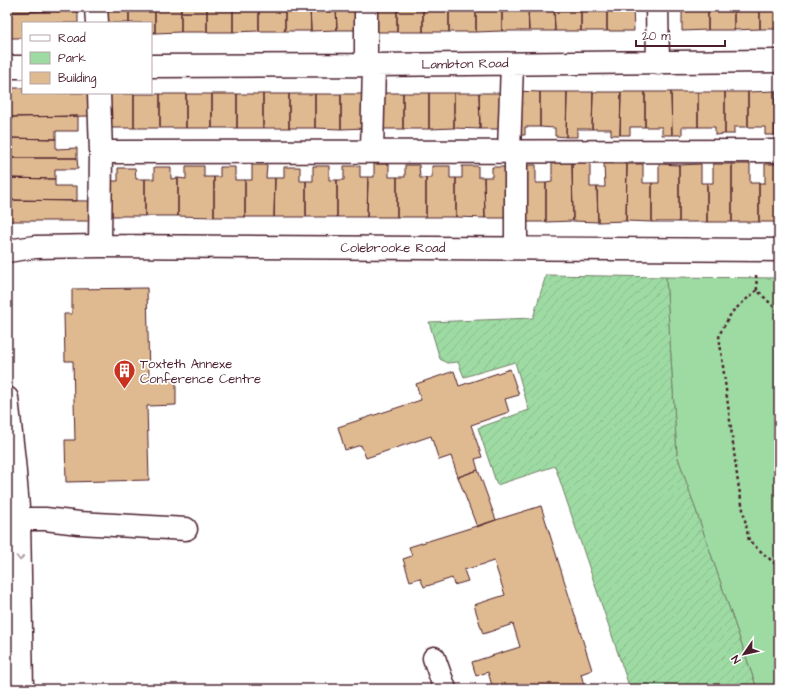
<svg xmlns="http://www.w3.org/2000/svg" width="786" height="696" viewBox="0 0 786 696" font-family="'Architects Daughter',sans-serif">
<defs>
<pattern id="garden-furrows" width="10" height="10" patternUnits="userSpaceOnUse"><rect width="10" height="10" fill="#9ddba3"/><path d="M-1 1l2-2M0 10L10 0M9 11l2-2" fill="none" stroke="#89bc8c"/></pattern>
</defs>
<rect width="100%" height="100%" fill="#fff"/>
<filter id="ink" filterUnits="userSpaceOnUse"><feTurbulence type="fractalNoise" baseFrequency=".025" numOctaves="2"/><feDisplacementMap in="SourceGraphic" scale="8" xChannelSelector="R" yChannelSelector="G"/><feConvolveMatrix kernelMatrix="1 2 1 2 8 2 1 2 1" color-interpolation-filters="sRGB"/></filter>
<g filter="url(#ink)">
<!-- park -->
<path fill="#9ddba3" stroke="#747d67" d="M666,277l113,1v411h-22l-80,-234z"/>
<!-- garden -->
<path fill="url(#garden-furrows)" stroke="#747d67" d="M546,275l120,2 11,178 80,234h-127l-75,-223 -58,19 -19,-57 51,-18 -14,-48 -51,15 -6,-15 -11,1 -7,-4 -11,-37 104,-4z"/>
<!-- building -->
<path fill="#dfba90" stroke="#4a1f2b" d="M7,7h71v4l-71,1z
M103,7h26v16h-26z
M129,7h26v26h-4v-10h-22z
M155,7h26v25l-26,1z
M181,7h26v25h-26z
M207,7h26v25h-26z
M233,7h26v24l-26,1z
M259,7h26v24h-26z
M285,7h25l1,24h-26z
M310,7h26l1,23 -26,1z
M336,7h26l1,23h-26z
M371,7h26v25h-26z
M397,7h26v25h-26z
M423,7h26v25h-26z
M449,7h27v25h-27z
M476,7h26v24l-26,1z
M502,7h26l1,24h-27z
M528,7h26l1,24h-26z
M554,7h27v24h-26z
M581,7h26v24h-26z
M607,7h26l1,24h-27z
M682,7h26v23l-26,1z
M708,7h26v23h-26z
M734,7h26v22l-26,1z
M760,7h19v22h-19z
M78,11v12h-55v15h-16v-26z
M7,88h16v5h70v23l-86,1z
M514,91l26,1v35h-15v8h-11z
M775,91v44h-10v-8h-17v-35z
M775,91h4v44h-4z
M540,92h27l-1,45 -11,-1v-8l-15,-1z
M567,92h26l-1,37h-15v8h-11z
M593,92h28l-1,43h-9v-6h-19z
M621,92h24v35h-15v8h-10z
M645,92h26l1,43h-10v-8h-17z
M671,92h27v35h-16v8h-10z
M698,92h27v42l-10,1v-8h-17z
M725,92h23v35h-14v7h-9z
M378,93h25v36h-25z
M403,93h26v36h-26z
M429,93h25v35l-25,1z
M454,93h25l1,36 -26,-1z
M479,93h26v36h-25z
M108,94h26v34h-26z
M134,94h26v34h-26z
M160,94h26v34h-26z
M186,94h26v34h-26z
M212,94h25v34h-25z
M237,94h26v34h-26z
M263,94h26v34h-26z
M289,94h26v34h-26z
M315,94h26v35l-26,-1z
M341,94h26v34l-26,1z
M78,116v15h-22v8l-49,-1v-21z
M7,138l49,1v10l21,-1v10h-70z
M7,158h70l1,11h-23v10l-48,-1z
M552,162h20l1,59 -27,1v-39l6,-1z
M572,162h18v25h7l1,35 -25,-1z
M374,164h15v13h8v40h-30l1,-40h6z
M604,164h23l-1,57 -28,1 -1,-35h8z
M627,164h16v19h9v39l-26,-1z
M659,164l20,1v57h-27v-39h7z
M701,164v19h6v39h-28v-57z
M713,164h19v58h-25v-39h6z
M732,164h18v19h9v39h-27z
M765,164h14v58h-20v-39h6z
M252,165h15l-1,13h9l-1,39h-29v-37h7z
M405,165h14l1,13h6v39h-29v-40h8z
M521,165h15v18h10v39h-25z
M186,166h18v11h10v40l-36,-1v-38l8,1z
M313,166h16v14h8v37h-31v-36h7z
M344,166h16v11h8l-1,40h-30v-37h7z
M432,166h18v12h6v39h-30v-39h6z
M462,166h16v11h6l1,41 -29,-1v-39h6z
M154,167h17v12l7,-1v38h-33v-37h9z
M220,167h15v13h10v37h-31v-40h6z
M284,167h16v14h6v36h-32l1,-39h9z
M492,167h14l6,51h-27l-1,-41h8z
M118,168h17l1,11h9v37h-38v-35h11z
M7,178l48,1v7h22v15l-70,-1z
M7,200l86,1v20h-86z
M147,288l2,89h27v28l-29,1 2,74 -83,2 -1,-42h10l-2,-79h-8l-1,-47h8v-25z
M510,369l9,26 -14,4 4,13 -38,13 11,32 -7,2 3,11 -20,7 -7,-21 -12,4 -8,-24 -65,22 -5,-13 -16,5 -7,-23 83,-27 -5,-16 38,-13 5,15z
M478,470l18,50 -19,7 -19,-50z
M541,506l51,164 -11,4 4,15h-92l-5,-17 -12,4 -4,-14 48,-15 -7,-23 -30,10 -9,-29 31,-10 -11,-34 -30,9 4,11 -14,4 -2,-7 -28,9 -4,-9 -10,3 -7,-22 9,-3 -3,-9z"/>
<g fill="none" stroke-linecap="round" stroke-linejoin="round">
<defs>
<path id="minor" d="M96,7l1,16
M366,7v58
M657,7l1,56
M151,66l223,-1 405,-4
M7,67h16
M99,93l2,59 -1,94
M372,151l2,-86
M509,151l3,-87
M516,151v97
M101,152l678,-1
M7,251l28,-4 65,-1 679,4
M19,519h26l34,4 107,6
M434,658l11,31"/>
<path id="highway" d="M7,398l7,63 5,58 3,170"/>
</defs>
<!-- minor casing -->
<use href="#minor" stroke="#4a1f2b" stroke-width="25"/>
<!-- highway casing -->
<use href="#highway" stroke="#4a1f2b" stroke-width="25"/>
<!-- path -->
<path stroke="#4a1f2b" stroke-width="2.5" stroke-dasharray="3 3" stroke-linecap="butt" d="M756,275l1,15 22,22
M757,290l-25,22 -13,23 19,148 11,58 30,26"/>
<!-- minor -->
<use href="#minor" stroke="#fff" stroke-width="22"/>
<!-- highway -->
<use href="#highway" stroke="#fff" stroke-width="22"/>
</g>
<!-- one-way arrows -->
<defs><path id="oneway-chevron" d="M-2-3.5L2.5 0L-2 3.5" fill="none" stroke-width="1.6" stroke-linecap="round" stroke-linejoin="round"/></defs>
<use stroke="#ae9aa0" href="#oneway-chevron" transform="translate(20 558) rotate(89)"/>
</g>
<!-- icons -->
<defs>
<symbol id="building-pin" viewBox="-11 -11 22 30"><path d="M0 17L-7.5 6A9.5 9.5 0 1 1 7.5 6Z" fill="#c8321e" stroke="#fff"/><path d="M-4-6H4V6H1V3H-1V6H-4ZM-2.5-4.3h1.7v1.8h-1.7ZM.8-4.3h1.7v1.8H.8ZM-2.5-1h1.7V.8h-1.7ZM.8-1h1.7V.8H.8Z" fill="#fff"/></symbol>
</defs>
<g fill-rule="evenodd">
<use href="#building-pin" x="112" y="358" width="25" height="34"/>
</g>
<g text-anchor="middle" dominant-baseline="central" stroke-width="3.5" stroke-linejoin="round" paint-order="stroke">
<!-- street labels -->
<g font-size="13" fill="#4a1f2b" stroke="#fff">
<text transform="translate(465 64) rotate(-1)">Lambton Road</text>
<text x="393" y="248">Colebrooke Road</text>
</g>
<!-- poi labels -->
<g font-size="13" fill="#4a1f2b" stroke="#fff" text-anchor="start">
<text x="140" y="364">Toxteth Annexe<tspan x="140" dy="15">Conference Centre</tspan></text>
</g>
</g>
<!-- margin -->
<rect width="786" height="696" fill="none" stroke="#fff" stroke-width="24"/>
<rect x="12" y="12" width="762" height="672" fill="none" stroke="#4a1f2b" stroke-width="1.5" filter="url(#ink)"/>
<!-- legend -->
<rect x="22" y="22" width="130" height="72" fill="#ffffff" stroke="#b7a5aa"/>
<rect x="30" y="35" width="20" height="6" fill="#ffffff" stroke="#b7a5aa"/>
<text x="58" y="42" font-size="12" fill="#4a1f2b">Road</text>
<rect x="30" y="52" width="20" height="12" fill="#9ddba3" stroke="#b7a5aa"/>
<text x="58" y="62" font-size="12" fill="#4a1f2b">Park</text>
<rect x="30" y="72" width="20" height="12" fill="#dfba90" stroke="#b7a5aa"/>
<text x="58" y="82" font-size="12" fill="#4a1f2b">Building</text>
<!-- north arrow -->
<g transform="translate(744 654) rotate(236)" stroke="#ffffff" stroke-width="3" paint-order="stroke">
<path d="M0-3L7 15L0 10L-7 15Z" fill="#4a1f2b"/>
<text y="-6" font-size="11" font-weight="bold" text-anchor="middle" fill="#4a1f2b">N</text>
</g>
<!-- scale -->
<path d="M636 40v6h89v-6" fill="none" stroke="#4a1f2b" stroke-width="2"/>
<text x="642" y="40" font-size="12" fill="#4a1f2b" stroke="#ffffff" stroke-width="3" paint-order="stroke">20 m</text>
</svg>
